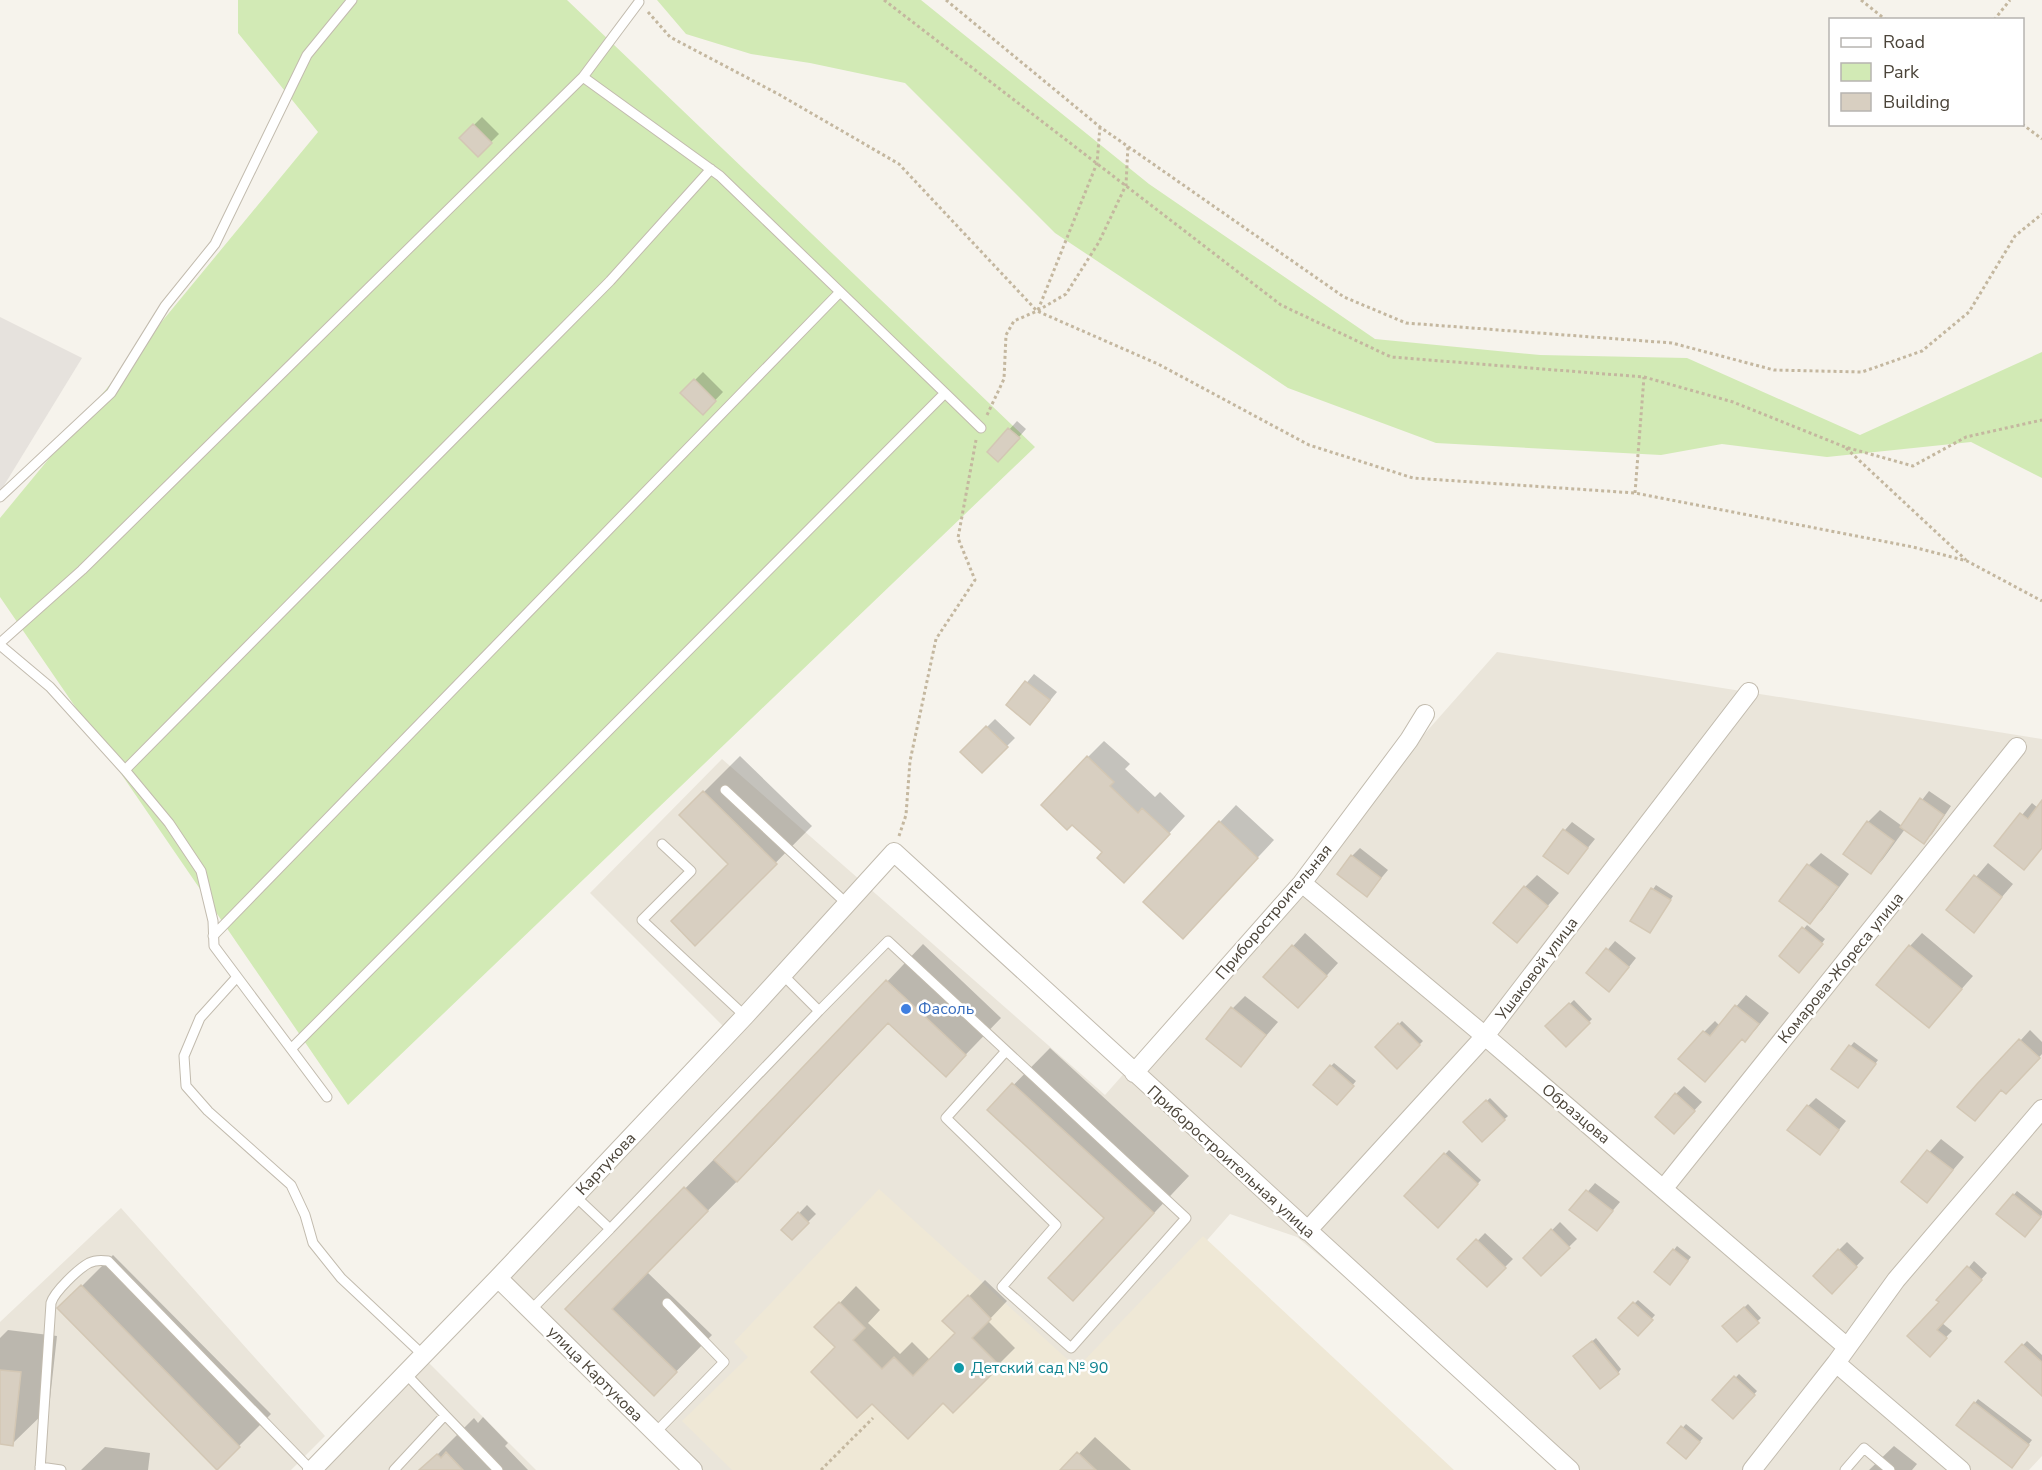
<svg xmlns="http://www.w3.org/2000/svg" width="2042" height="1470" viewBox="0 0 2042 1470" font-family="'Nunito Sans',sans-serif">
<rect width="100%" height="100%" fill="#f6f3ec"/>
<!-- residential -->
<path fill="#eae5da" d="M1497,652l545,87v717l-13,14h-453l-279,-233 -67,-23 -224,256h-309l-203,-195 233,-245 -137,-137 132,-134 383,336z
M121,1208l204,228 -34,34h-291v-148z
M427,1361l109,109h-213z"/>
<!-- industrial -->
<path fill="#e6e2dd" d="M0,317l82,41 -82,134z"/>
<!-- education -->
<path fill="#efe8d6" d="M879,1189l198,179 126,-132 251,234h-722l-50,-49 66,-64 -14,-15z"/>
<!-- green -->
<path fill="#d2eab5" d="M238,0h329l468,447 -687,658 -348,-508v-79l318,-386 -80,-99z
M657,0h264l228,184 226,155 165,16 147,3 173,77 182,-83v126l-71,-36 -144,15 -105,-13 -61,11 -225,-12 -148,-55 -233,-155 -150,-150 -95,-20 -59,-9 -65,-20z"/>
<!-- shadow -->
<path fill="#0003" d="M482,117l17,17 -21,21 -17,-17z
M703,372l20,20 -20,21 -21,-20z
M1017,421l9,8 -20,23h-17z
M1034,674l23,18 -19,23 -30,-10z
M995,719l20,19 -33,33 -20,-19z
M1104,741l26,23 -5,5 30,28 5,-5 25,24 -44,48 -37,-12 -16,-95z
M740,756l72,70 -117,118 35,-80 -49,-49z
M1929,791l22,15 -19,28 -8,8 -19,-13 -22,30 -12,13 -3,-50 12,-12 22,16z
M2032,803l6,5 4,-5v45l-18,20 -28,-22z
M1236,805l38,35 -75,80 21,-98z
M1572,822l23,17 -27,33 -3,-42z
M1360,848l28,22 -21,25 -15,-39z
M1821,853l28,21 -27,36 -13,12v-57z
M1988,863l25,21 -40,47 -25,-21z
M1537,875l22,18 -42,48 8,-54z
M1656,885l17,11 -20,32 -21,-8z
M1807,925l18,14 -22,29 -22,-12z
M1305,933l33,30 -28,31 -45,-17z
M1922,933l51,43 -44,50 -19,-80z
M1615,941l21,17 -19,24 -29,-9z
M923,944l78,74 -55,57 -57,-53 -115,122 -127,128 65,63 -58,59 -87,-85 154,-157 2,2z
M1746,995l23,18 -13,16 -11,11 -2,-2 -38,42 -1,-48 11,-11 5,5z
M1245,996l33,26 -37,43 -8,-57z
M1574,1000l18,19 -26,26 -19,-19z
M1402,1021l21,20 -26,26 -20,-20z
M2030,1030l12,12v12l-27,29 -13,6 -27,30 -15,-12z
M1854,1042l24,18 -17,23 -28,-14z
M1050,1048l139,128 -116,123 33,-81 -117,-108z
M1334,1063l22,18 -16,19 -9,-34z
M1684,1086l18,16 -20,22 -6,-30z
M1490,1098l18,18 -26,24 -17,-18z
M1816,1098l30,23 -26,32 -12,-47z
M1941,1139l23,18 -37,44 -24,-19z
M1449,1150l32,30 -43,46 -32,-30z
M1595,1183l25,19 -23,27 -25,-19z
M2017,1191l25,20v4l-14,17 -30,-18z
M807,1205l9,9 -24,24 -9,-8z
M1560,1222l17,17 -36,35 -16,-16z
M1485,1233l28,26 -26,26 -27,-26z
M1847,1242l17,16 -24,26 -1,-34z
M1677,1246l14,11 -18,22 1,-29z
M113,1255l158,159 -54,54 -157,-160z
M1974,1261l13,12 -45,50 10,8 -22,23 11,-52z
M985,1280l22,21 -19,20 27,27 -62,62 -10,-9 -105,-54 -21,-20 39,-41 24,24 -12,13 32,31 12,-12 18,18 27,-27 -12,-12z
M1638,1300l17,15 -17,19 -18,-16z
M1748,1304l13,14 -24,22 -12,-14z
M8,1330l49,6 -8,72 -37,36 -12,-1v-105z
M1596,1338l25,31 -3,4 -39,-20z
M2027,1341l15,14v39l-35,-32z
M1739,1374l18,17 -24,26 -19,-17z
M1978,1399l54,41 -17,22 -40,-59z
M483,1417l25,26 -3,3 23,24h-103l1,-4 48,-48 4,5z
M1686,1424l17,14 -13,16 -21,-11z
M1095,1437l36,33h-68z
M1894,1446l23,18 -5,6h-43z
M105,1447l45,6 -2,17h-67z"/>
<!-- building -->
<path fill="#d8cfc1" stroke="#d3c7b4" stroke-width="1.5" d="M473,124l19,19 -14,14 -19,-19z
M694,379l22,22 -13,14 -23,-22z
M1008,428l12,10 -22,24 -11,-10z
M1025,681l25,19 -20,25 -24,-20z
M986,726l22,21 -26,26 -22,-21z
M1087,756l27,26 -4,4 28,27 4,-5 28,26 -46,49 -27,-25 5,-6 -30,-27 -5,5 -26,-25z
M703,791l74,73 -82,82 -24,-25 57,-57 -49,-49z
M1920,798l24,17 -20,29 -24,-17z
M2042,800v48l-18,22 -30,-24 26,-33 8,6z
M1219,821l39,37 -75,81 -40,-37z
M1867,821l27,20 -23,33 -28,-20z
M1563,829l25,19 -20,26 -25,-18z
M1351,855l30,23 -14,19 -30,-23z
M1807,864l31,23 -28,37 -31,-23z
M1974,875l28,22 -28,36 -28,-23z
M1524,886l24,20 -31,37 -24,-20z
M1651,888l20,12 -21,33 -20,-12z
M1802,927l21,17 -24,29 -20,-17z
M1292,945l35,31 -29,32 -35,-31z
M1909,945l53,44 -33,39 -53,-43z
M1606,948l23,19 -20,25 -23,-19z
M886,980l80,75 -20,22 -58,-54 -151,159 -23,-22z
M1569,1003l21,20 -24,24 -21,-21z
M1735,1005l24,19 -14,18 -3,-3 -37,43 -27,-23 25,-28 7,5z
M1231,1007l35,28 -25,32 -35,-28z
M1398,1023l22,22 -23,24 -22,-22z
M2019,1039l21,19 -34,36 -5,-4 -26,31 -18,-14 20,-23z
M1849,1045l27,19 -18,24 -27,-19z
M1330,1065l24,21 -17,19 -24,-20z
M1012,1083l142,130 -81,88 -25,-23 56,-60 -117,-108z
M1675,1093l20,18 -21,23 -19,-17z
M1486,1100l19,20 -23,22 -19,-20z
M1807,1105l32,25 -19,25 -33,-25z
M1927,1150l26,20 -26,33 -26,-21z
M1444,1153l34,31 -40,44 -34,-32z
M684,1187l24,24 -96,98 65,63 -23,24 -89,-87z
M1586,1190l27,21 -16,20 -28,-21z
M2013,1194l28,23 -16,20 -29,-23z
M798,1212l11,11 -17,17 -11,-10z
M1551,1229l19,19 -29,28 -18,-18z
M1476,1239l30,29 -19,19 -30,-28z
M1673,1249l15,12 -18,24 -16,-13z
M1838,1249l19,18 -25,27 -19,-18z
M1967,1266l15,14 -45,50 10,8 -17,19 -23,-21 32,-34 -3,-2z
M81,1285l159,162 -23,23 -160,-162z
M968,1295l23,24 -19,19 28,28 -47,47 -10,-10 -35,36 -36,-35 -15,14 -46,-46 24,-25 -21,-20 25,-25 26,26 -12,12 29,29 12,-12 19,19 42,-43 -13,-12z
M1633,1302l20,18 -15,16 -20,-18z
M1744,1307l15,16 -22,19 -15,-16z
M1592,1341l27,33 -19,15 -27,-33z
M2022,1344l20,18v34l-37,-34z
M0,1370l21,2 -8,74 -13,-2z
M1734,1376l21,19 -22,24 -21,-19z
M1974,1402l55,43 -17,23 -56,-43z
M1681,1426l19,16 -14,17 -19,-16z
M446,1452l17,18h-44l18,-16 4,4z
M1077,1452l19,18h-36z"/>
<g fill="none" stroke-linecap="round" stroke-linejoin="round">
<defs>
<path id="service" d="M639,2l-56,75 137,99 225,217
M0,497l111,-104 54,-87 50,-62 92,-189 45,-55
M0,643l82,-73 501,-493
M0,645l50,42 75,83 44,53 32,48 12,50 1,25 113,151
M125,770l485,-489 101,-112
M725,790l121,113
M662,844l29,27 -49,49 103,96
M213,936l627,-644
M782,974l37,37 69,-70 298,277 -115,130 -69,-61 54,-62 -110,-107 60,-67
M237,977l-37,41 -16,38 2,30 22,25 83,74 14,30 8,28 28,35 82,77
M291,1049l654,-656 36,35
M575,1196l35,33 209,-218
M531,1310l79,-81
M445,1415l53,55
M655,1433l69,-71 -57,-59
M40,1467l21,3
M40,1470l11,-167c3,-11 27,-34 38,-40 6,-3 13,-3 19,-2l203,209
M394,1470l51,-55 -40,-42
M1845,1470l19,-22 26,22"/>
<path id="minor" d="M1302,883l183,153 362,311
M1134,1073l168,-190 107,-143 16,-26
M1664,1188l353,-441
M1307,1231l178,-195 264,-344
M498,1278l195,192
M1836,1363l60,-83 146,-171
M312,1470l186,-192 247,-262 149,-164 676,618
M1752,1470l84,-107 125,107"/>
</defs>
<!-- service casing -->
<use href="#service" stroke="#c2bbae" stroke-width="11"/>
<!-- minor casing -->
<use href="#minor" stroke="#c2bbae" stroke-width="20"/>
<!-- path -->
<path stroke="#c4b79f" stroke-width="3" stroke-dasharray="3 3" stroke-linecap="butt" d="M884,0l397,305 110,52 253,20 89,25 112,45 68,19 53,-29 76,-17
M946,0l154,127 244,170 62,26 266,20 102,27 88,2 60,-21 47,-39 46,-76 27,-22
M1861,0l25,20
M648,12l22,25 110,58 119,69 138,147 121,53 151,81 104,33 222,15 278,54 54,14 75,40
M1994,20l16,-20
M2022,124l20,15
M1038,310l59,-147 3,-36
M987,415l17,-36 2,-44 8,-14 23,-10 29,-17 33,-52 27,-57 2,-40
M1846,448l120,112
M1635,493l9,-116
M899,836l7,-21 4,-54 26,-122 39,-59 -17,-42 18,-98
M821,1470l52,-52"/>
<!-- service -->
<use href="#service" stroke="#fff" stroke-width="9"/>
<!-- minor -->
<use href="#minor" stroke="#fff" stroke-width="18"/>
</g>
<!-- markers -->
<circle fill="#3f7fe0" stroke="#fff" stroke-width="2" cx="906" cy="1009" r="6"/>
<circle fill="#0f9aa8" stroke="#fff" stroke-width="2" cx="959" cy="1368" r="6"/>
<g text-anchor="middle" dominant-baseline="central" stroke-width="5" stroke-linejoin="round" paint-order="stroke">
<!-- street labels -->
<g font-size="16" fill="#4b4439" stroke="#fff">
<text transform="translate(1274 912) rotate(-50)">Приборостроительная</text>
<text transform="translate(1841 968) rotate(-51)">Комарова-Жореса улица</text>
<text transform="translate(1537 969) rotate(-53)">Ушаковой улица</text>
<text transform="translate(1576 1114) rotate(40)">Образцова</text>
<text transform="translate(1231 1162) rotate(42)">Приборостроительная улица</text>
<text transform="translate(606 1164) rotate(-47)">Картукова</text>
<text transform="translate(595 1374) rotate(45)">улица Картукова</text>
</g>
<!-- shop labels -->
<g font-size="16" fill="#366cbe" stroke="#fff" text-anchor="start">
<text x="918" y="1009">Фасоль</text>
</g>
<!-- culture labels -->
<g font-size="16" fill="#0d838f" stroke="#fff" text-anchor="start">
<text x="971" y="1368">Детский сад № 90</text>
</g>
</g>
<!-- legend -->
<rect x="1829" y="18" width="195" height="108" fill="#ffffff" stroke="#b7b4b0" stroke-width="1.5"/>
<rect x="1841" y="38" width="30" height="9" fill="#ffffff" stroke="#b7b4b0" stroke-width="1.5"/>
<text x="1883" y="48" font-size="18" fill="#4b4439">Road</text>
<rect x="1841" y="63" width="30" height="18" fill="#d2eab5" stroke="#b7b4b0" stroke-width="1.5"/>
<text x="1883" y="78" font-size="18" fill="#4b4439">Park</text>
<rect x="1841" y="93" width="30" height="18" fill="#d8cfc1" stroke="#b7b4b0" stroke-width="1.5"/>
<text x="1883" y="108" font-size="18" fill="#4b4439">Building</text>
</svg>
